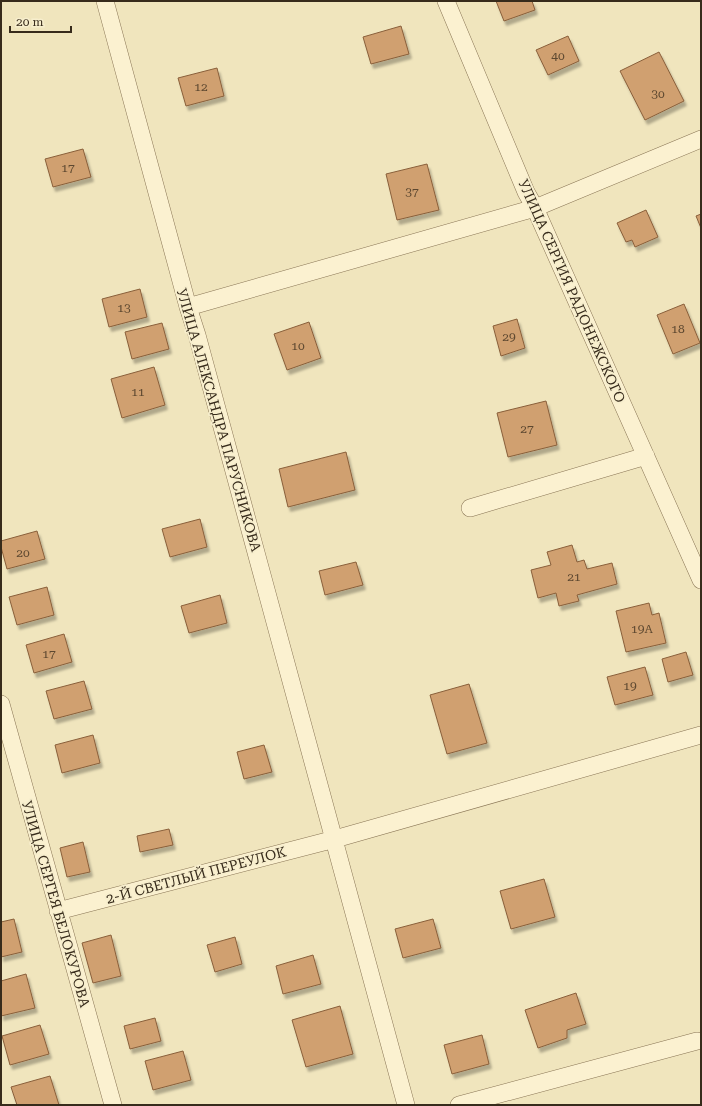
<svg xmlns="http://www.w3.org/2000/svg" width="702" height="1106" viewBox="0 0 702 1106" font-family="'Roboto Serif',serif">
<defs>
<filter id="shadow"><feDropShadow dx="2.5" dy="4.5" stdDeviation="1" flood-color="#0004"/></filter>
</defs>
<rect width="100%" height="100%" fill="#f0e5bd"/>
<!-- building -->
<path fill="#d0a070" stroke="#895f3a" filter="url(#shadow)" d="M496,1h36l3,9 -31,11z
M401,26l8,28 -38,10 -8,-27z
M568,36l11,25 -31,14 -12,-25z
M659,52l25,49 -39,19 -25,-49z
M217,68l7,28 -38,10 -8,-28z
M83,149l8,28 -38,10 -8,-28z
M427,164l12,46 -42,10 -11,-46z
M646,210l12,27 -23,10 -3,-7 -6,2 -9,-19z
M701,214v14l-5,-12z
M140,289l7,28 -38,10 -7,-28z
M684,304l16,39 -27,11 -16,-39z
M517,319l8,29 -24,8 -8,-30z
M309,322l12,36 -34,12 -13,-36z
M162,323l7,26 -37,10 -7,-27z
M154,367l11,38 -43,13 -11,-39z
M546,401l11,44 -49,12 -11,-44z
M346,452l9,38 -67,17 -9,-38z
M200,519l7,28 -37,10 -8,-28z
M37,531l8,28 -38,10 -6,-22v-6z
M572,545l5,17 7,-2 3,9 25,-6 5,21 -40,11 2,6 -20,5 -3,-13 -18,5 -7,-28 20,-5 -4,-13z
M356,562l7,23 -38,10 -6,-24z
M47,587l7,28 -37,10 -8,-28z
M220,595l7,28 -38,10 -8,-27z
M649,603l3,12 7,-2 7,30 -40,9 -10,-41z
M64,634l8,28 -38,11 -8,-28z
M686,652l7,23 -25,7 -6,-23z
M645,667l8,28 -38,10 -8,-28z
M84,681l8,28 -38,10 -8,-28z
M469,684l18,59 -40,11 -17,-59z
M93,735l7,28 -38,10 -7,-28z
M264,745l8,27 -28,7 -7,-27z
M169,829l4,16 -33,7 -3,-16z
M83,842l7,30 -23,5 -7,-29z
M544,879l11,38 -44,12 -11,-38z
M14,919l8,33 -21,5v-35z
M433,919l8,29 -38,10 -8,-29z
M111,935l10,41 -28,7 -11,-40z
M235,937l7,27 -27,8 -8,-27z
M313,955l8,29 -38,10 -7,-28z
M26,974l9,34 -34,8v-35z
M576,993l10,31 -19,6v8l-29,10 -13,-38z
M340,1006l13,48 -47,13 -14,-47z
M155,1018l6,23 -31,8 -6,-23z
M40,1025l9,29 -39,11 -8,-29z
M482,1035l7,29 -37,10 -8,-29z
M183,1051l8,29 -38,10 -8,-29z
M50,1076l9,29h-42l-6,-18z"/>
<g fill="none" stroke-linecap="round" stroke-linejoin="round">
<defs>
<path id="minor" d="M105,1l83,306 9,28 209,770
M446,1l80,191 9,16 166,372
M188,307l347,-99 166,-69
M470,508l176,-52
M1,704l112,401
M58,911l277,-72 366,-104
M459,1105l238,-64"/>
</defs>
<!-- minor casing -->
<use href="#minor" stroke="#897555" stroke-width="18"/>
<!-- minor -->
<use href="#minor" stroke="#fbf1d0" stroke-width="17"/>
</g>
<g text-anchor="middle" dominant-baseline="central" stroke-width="3.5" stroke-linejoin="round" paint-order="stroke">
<!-- number labels -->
<g font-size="12" fill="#5d4830">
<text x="558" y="56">40</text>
<text x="201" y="87">12</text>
<text x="658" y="94">30</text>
<text x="68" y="168">17</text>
<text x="412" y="192">37</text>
<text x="124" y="308">13</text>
<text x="678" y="329">18</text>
<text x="509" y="337">29</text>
<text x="298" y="346">10</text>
<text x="138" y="392">11</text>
<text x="527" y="429">27</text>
<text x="23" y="553">20</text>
<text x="574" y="577">21</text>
<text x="642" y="629">19А</text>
<text x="49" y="654">17</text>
<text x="630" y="686">19</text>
</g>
<!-- street labels -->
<g font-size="14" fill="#372b1b" stroke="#f7eecd">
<text transform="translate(572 291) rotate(66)">УЛИЦА СЕРГИЯ РАДОНЕЖСКОГО</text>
<text transform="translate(219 420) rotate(74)">УЛИЦА АЛЕКСАНДРА ПАРУСНИКОВА</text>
<text transform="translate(196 875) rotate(-15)">2-Й СВЕТЛЫЙ ПЕРЕУЛОК</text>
<text transform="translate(56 904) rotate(74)">УЛИЦА СЕРГЕЯ БЕЛОКУРОВА</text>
</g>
</g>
<!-- border -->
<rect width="702" height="1106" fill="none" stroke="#372b1b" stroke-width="4"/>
<!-- scale -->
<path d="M10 26v6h61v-6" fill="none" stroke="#372b1b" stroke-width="2"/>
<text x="16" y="26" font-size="12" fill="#372b1b" stroke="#f7eecd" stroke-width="3" paint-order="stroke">20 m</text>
</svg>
